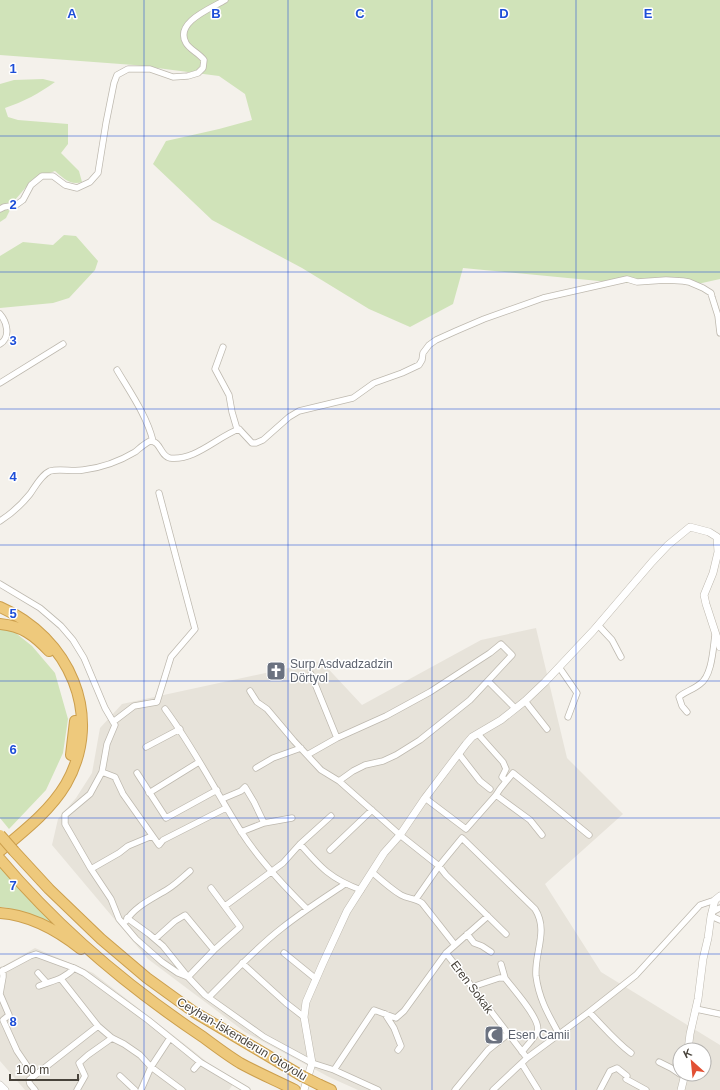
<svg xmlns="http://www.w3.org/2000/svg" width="720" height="1090" viewBox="0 0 720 1090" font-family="Arial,sans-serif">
<rect width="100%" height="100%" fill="#f4f1eb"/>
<!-- residential -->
<path fill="#e7e3da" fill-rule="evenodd" d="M536,628l31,130 56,56 -78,70 56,88 119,73v45h-362l-29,-13 -84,-45 -97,-73 -96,-114 6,-26 18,-21 16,-25 8,-45 22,-24 199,-43 41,44 119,-65zM680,1050h24v24h-24z
M35,948l58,25 103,80 37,31 -4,6h-204l-25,-29v-93z"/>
<!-- green -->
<path fill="#d0e3b9" d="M0,0h720v279l-18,4h-82l-157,-15 -10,36 -43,23 -41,-18 -67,-41 -90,-48 -59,-56 13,-23 53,-12 33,-9 -7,-26 -26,-18 -85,-11 -134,-10z
M43,79l12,3c-15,11 -32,20 -50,26l3,9 10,3 50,4v20l-7,9 18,18 3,11c-11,4 -19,-4 -27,-11l-22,8 -18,21 -9,18 -6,4v-138l14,-4z
M64,235l12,1 22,25 -3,9 -26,28 -16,5 -53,5v-52l23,-14 30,3z
M0,629l12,1 20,16 23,27 13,46 -5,34 -17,37 -37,39 -9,-11z
M0,866l57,59 -48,-17 -9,-1z"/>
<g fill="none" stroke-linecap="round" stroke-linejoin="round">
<defs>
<path id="minor" d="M0,209l4,-2 12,-2 7,-5 8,-15 11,-9h11l12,9 12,3 13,-6 8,-9 8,-50 8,-40 3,-8 11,-6h22l23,8 15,-1 10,-3 5,-5 1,-8c-5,-7 -14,-10 -18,-17 -12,-21 26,-35 39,-43
M0,314c7,8 11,23 0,30
M223,347l-8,22 14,26 3,17 5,17h2
M117,370c13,22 30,46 36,71
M0,383l63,-39
M0,521c11,-7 22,-17 30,-27 5,-7 11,-19 20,-23 10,-3 22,1 33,-1 17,-2 37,-9 52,-18 5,-4 9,-8 15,-11 11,0 10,15 20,17 25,3 47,-21 69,-29l13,14h4l7,-3 26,-23 10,-6 54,-13 21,-15 28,-10 17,-8 3,-5 1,-7 6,-8 7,-5 20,-9 28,-12 59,-21 84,-19 10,3 29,-2 17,1 6,1 14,6 8,5 1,4 6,19 2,17
M0,584l40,24 21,18 12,14 11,18 21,50 10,17 -8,19 -5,28 -12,22 -25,21v9l26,45 20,30 8,20 17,20 26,23 16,11 10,4 26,-27 26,-23 -29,-39
M598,625l14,15 9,17
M559,667l18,26 -9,24
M311,674l26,64
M488,681l27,27
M250,691l7,11 10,7 27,32 27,29 18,11 61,54 39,31 7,9 60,59
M525,701l22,28
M165,709c29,39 51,83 77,124 18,28 42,53 65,76
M687,712l-5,-6 -3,-9c6,-6 14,-7 21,-13 12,-8 13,-35 15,-49
M113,722l21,-16 23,-4 14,-45 24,-28 -36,-136
M478,734l25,28 3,7 -4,8 4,4
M146,747l34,-18
M459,754l21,27 10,8
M307,755l30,-17 49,-22 44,-24 60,-39 11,-9 11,11 -42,45 -50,40 -24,15 -13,6 -18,4 -12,6 -14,10
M256,768l17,-10 28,-10
M102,772l13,5 8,17 36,51 4,-5 63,-32
M137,773l29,45 51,-28
M149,793l50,-31
M496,795l34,25 12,15
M425,798l41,31 30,-34 4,-6 13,-16 76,62
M222,799l19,-8 4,-4 9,15 10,21
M241,832l23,-9 28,-5
M300,844c21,24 31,35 61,46
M330,850l42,-40
M91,869l28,-16 9,-7 24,-10
M372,872c9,8 19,17 29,23 7,4 14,3 21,8l33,42
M416,899l23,-33 23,-28 73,71c14,22 -1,44 1,67 3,23 12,38 23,58
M225,906l58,-43 17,-19 31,-28
M712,912l8,-4
M711,916l9,4
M127,918l22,16 14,12 25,31 17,18 59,42 48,26 22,7 44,20
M126,921c9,-15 28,-23 42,-32 8,-5 15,-12 22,-18
M467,934l7,9 8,3 9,6
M155,939l20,-18 10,-6 29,35
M284,953l32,26
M446,953l81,105
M242,963l44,40 18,14
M501,964l4,14
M3,970v7l-3,17 9,21 -6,5 14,31 17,25
M0,972l30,-16 6,-2 38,14 10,5 64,47 52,42 47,28
M38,973l9,10
M61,979l37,47 14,12 12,6 16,11 11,12 31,23
M39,986c13,-5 26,-7 35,-18
M472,987l27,-9h6c7,10 38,43 32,54 -3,7 -11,14 -15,20
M209,997c24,-24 47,-49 73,-69 20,-16 42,-30 63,-44
M696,1009l24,5
M589,1012c14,14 26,29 42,41
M385,1014l9,14 7,18 -3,4
M659,1062l12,6 9,6
M522,1064l16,26
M194,1069l6,-7
M334,1070l40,-60 22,8 8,-7 42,-58 42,-37
M120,1076l15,14
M35,1090l-5,-6 -1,-4 69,-54
M77,1090l8,-14 -6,-13 9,-8 24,-17
M141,1090l10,-23 19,-29
M455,1090l33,-40 20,-16
M493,1090l34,-32 62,-46 47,-37 64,-70 15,-5
M600,1090l10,-19 7,-3 10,8 -1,3 20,11"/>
<path id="tertiary" d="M688,1050l2,-16 8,-35 5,-40 5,-21 3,-22 4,-16 5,-4
M0,1085l5,5
M304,1090l8,-27 -8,-46 2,-15 17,-39 24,-52 37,-58 16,-18 25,-37 41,-54 6,-7 29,-17 24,-19 20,-19 48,-51 59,-69 16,-17 22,-18 19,5 8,5 1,15 -5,21 -9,22 2,9 14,43
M681,1090l4,-16"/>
<path id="motorway" d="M0,607c69,30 105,109 66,177 -16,27 -42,47 -66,67
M0,624c22,2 34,11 49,27
M71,755l4,-34
M14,851l35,38 52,50 46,39 47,34 108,64
M0,859c58,69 128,128 203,178 12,9 24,18 37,26 18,10 37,18 55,27
M0,913c31,2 57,17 81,36
M320,1085l11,5"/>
</defs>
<!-- minor casing -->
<use href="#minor" stroke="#beb9af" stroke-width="7"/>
<!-- tertiary casing -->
<use href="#tertiary" stroke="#beb9af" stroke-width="8"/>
<!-- motorway casing -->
<use href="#motorway" stroke="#cc9f4d" stroke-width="12"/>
<!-- minor -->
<use href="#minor" stroke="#fff" stroke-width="5.5"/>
<!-- tertiary -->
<use href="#tertiary" stroke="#fff" stroke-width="7"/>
<!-- motorway -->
<use href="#motorway" stroke="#eec97c" stroke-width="10"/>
<defs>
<path id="motorway-bridge" d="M0,835l14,16
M302,1076l18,9"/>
</defs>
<!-- motorway-bridge casing -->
<use href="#motorway-bridge" stroke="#cc9f4d" stroke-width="12" stroke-linecap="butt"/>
<!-- motorway-bridge -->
<use href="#motorway-bridge" stroke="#eec97c" stroke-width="10"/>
</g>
<!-- grid -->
<path fill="none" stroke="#1d4ed8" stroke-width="1" stroke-opacity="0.55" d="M144,0v1090M288,0v1090M432,0v1090M576,0v1090M0,136h720M0,272h720M0,409h720M0,545h720M0,681h720M0,818h720M0,954h720"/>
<!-- icons -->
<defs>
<symbol id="church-square" viewBox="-11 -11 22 22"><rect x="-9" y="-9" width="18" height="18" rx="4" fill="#6b7280" stroke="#fff"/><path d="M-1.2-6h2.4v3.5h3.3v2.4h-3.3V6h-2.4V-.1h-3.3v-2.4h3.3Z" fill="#fff"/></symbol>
<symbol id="mosque-square" viewBox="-11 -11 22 22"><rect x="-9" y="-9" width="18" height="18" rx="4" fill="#6b7280" stroke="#fff"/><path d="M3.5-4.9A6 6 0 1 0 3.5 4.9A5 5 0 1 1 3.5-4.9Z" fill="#fff"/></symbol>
</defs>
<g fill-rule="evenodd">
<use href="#church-square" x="265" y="660" width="22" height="22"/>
<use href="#mosque-square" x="483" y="1024" width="22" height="22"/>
</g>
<g text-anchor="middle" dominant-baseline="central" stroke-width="3" stroke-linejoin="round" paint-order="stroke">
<!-- worship labels -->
<g font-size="12" fill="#5b616d" stroke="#fff" text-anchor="start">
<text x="290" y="664">Surp Asdvadzadzin<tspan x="290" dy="14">Dörtyol</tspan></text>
<text x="508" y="1035">Esen Camii</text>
</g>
<!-- street labels -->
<g font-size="12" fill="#47423a" stroke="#fff">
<text transform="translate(472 987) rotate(53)">Eren Sokak</text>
<text transform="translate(242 1039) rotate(31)">Ceyhan-İskenderun Otoyolu</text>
</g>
</g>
<g font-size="13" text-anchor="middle" font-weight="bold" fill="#1d4ed8" stroke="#fff" stroke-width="3" stroke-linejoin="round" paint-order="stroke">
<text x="72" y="18">A</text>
<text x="216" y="18">B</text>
<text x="360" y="18">C</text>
<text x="504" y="18">D</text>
<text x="648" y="18">E</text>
<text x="13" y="73">1</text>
<text x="13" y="209">2</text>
<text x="13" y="345">3</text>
<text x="13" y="481">4</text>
<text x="13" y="618">5</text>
<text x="13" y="754">6</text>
<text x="13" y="890">7</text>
<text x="13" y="1026">8</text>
</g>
<!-- north arrow -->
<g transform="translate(692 1062) rotate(333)"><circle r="19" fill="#ffffff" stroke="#b5b3b0"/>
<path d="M0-3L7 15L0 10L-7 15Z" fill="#e25034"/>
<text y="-6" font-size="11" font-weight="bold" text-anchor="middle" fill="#47423a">K</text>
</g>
<!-- scale -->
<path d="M10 1074v6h68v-6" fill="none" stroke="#47423a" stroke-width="2"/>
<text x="16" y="1074" font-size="12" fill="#47423a" stroke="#ffffff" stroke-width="3" paint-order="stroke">100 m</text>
</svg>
